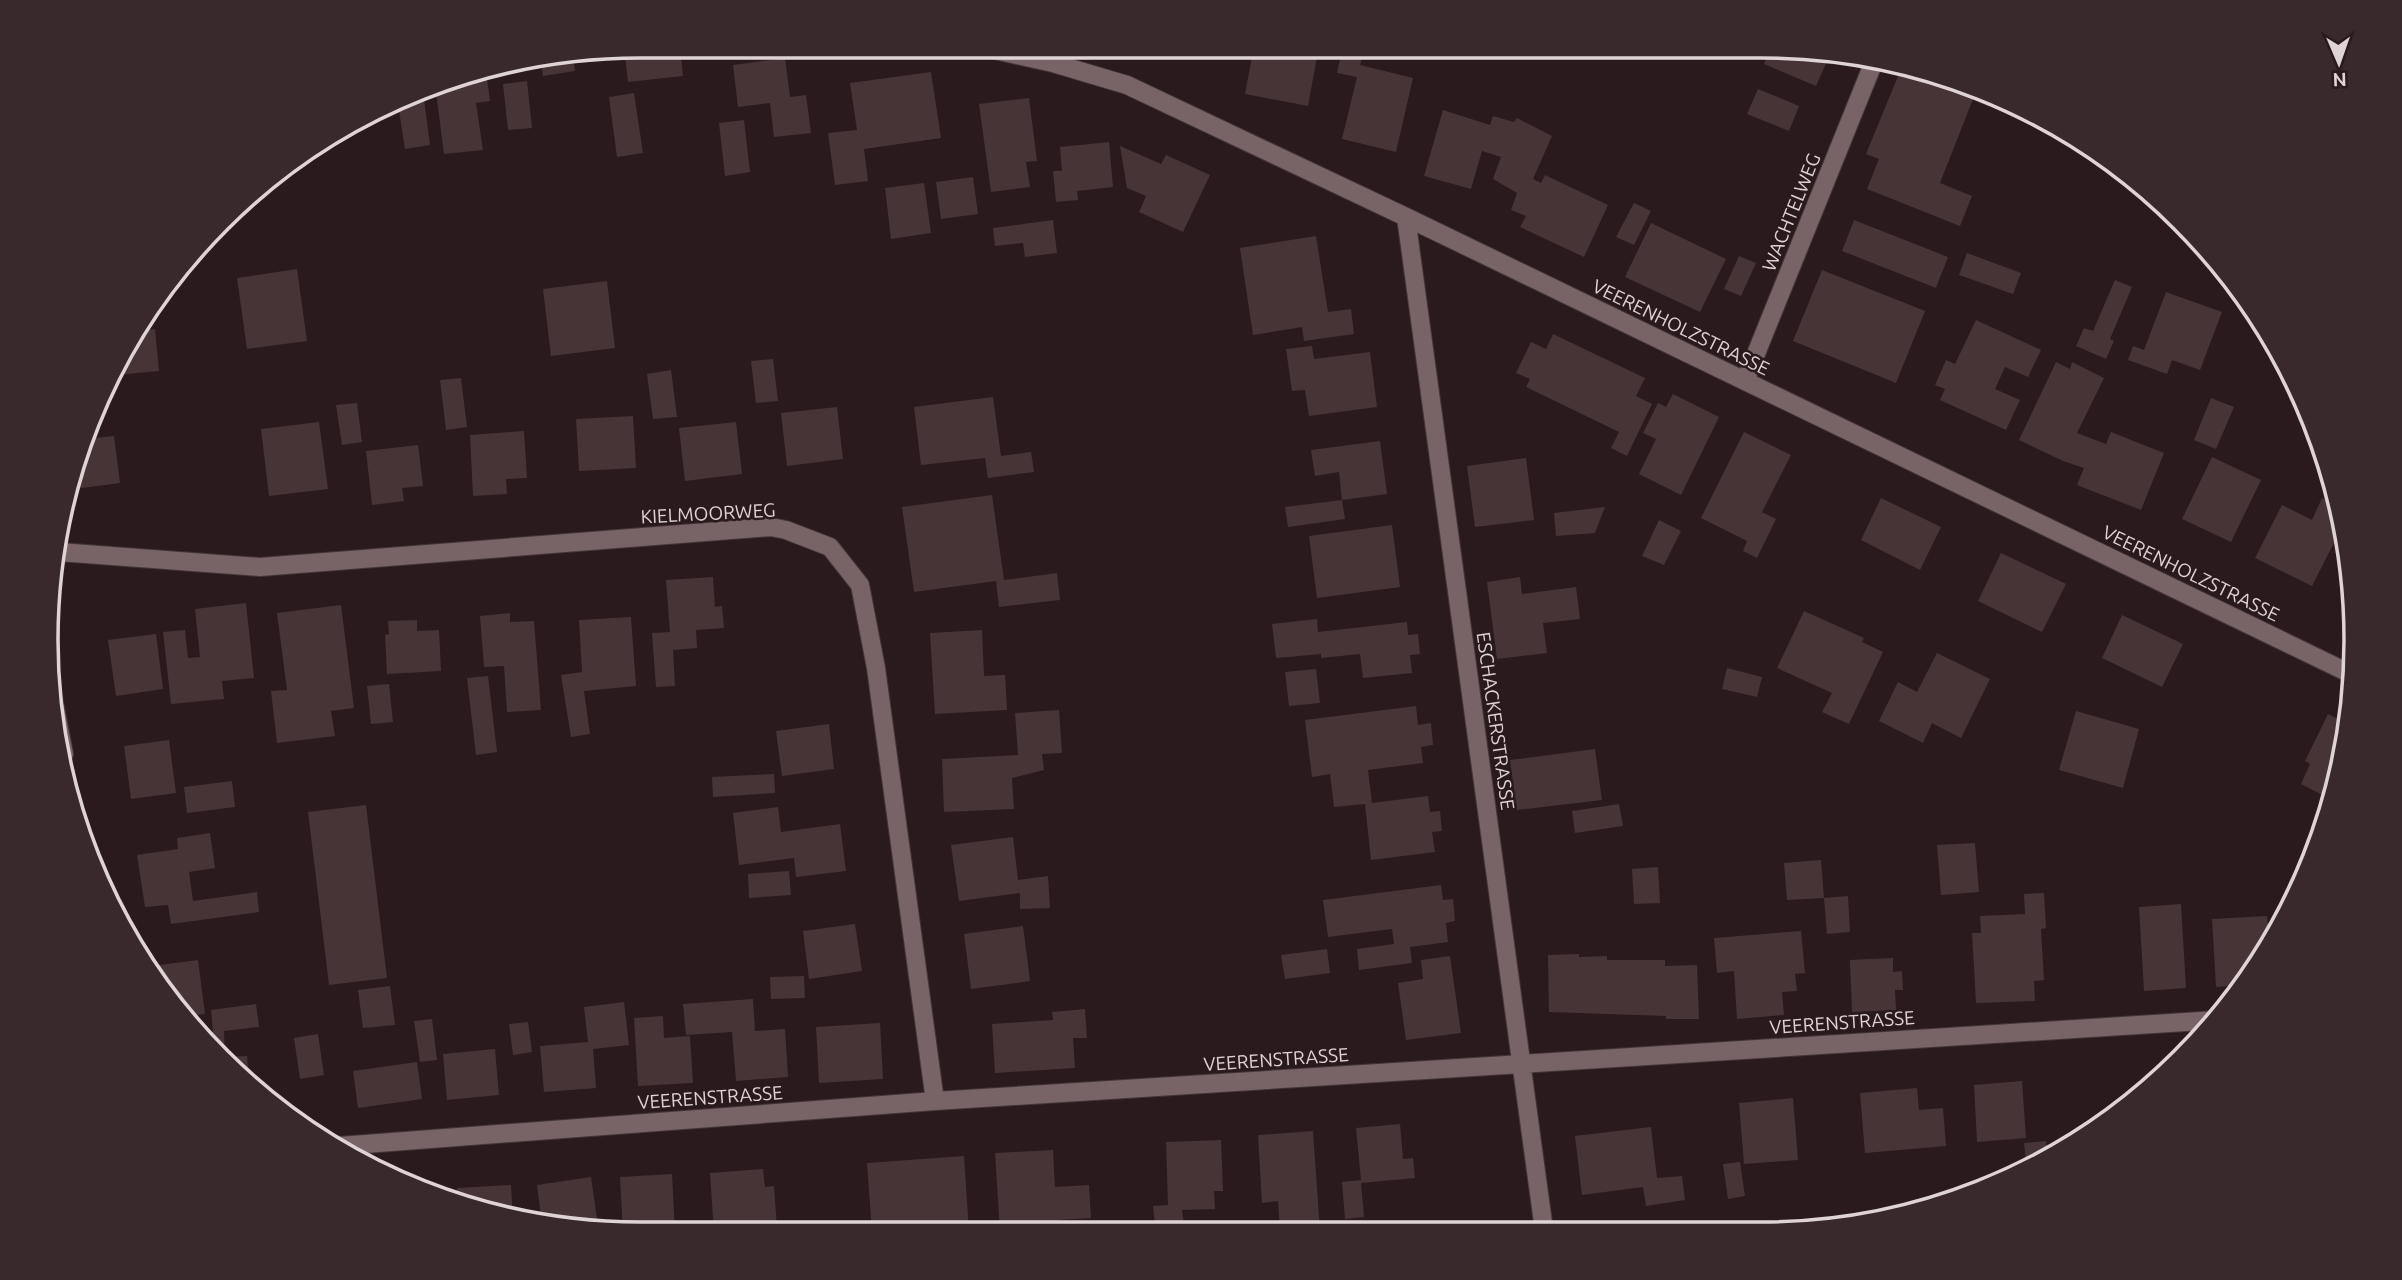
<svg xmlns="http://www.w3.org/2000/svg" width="2402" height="1280" viewBox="0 0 2402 1280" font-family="Ubuntu,sans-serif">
<rect width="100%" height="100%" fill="#2b1a1d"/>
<!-- building -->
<path fill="#463436" d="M640,46h40l3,30 -55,6 -4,-34z
M1254,46h65l-11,60 -63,-12z
M1343,46h22l-5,19 53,13 -17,74 -54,-13 15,-62 -20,-4z
M1771,47h29l31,5 -15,34 -52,-22z
M573,57l2,14 -32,5 -2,-14z
M785,58l5,39 16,-2 5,38 -37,4 -4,-34 -32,4 -5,-42z
M1903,64l13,2 61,23 -37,94 32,13 -12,30 -93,-37 12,-30 -13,-5z
M486,71l4,30 -14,2 7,47 -39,4 -9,-70 14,-7z
M931,72l10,66 -77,11 4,32 -33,4 -7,-52 29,-3 -7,-47z
M527,81l5,47 -24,2 -5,-46z
M1758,89l41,17 -10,25 -42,-17z
M423,91l7,54 -25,4 -7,-45z
M634,93l9,60 -26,4 -8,-60z
M1029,98l8,63 -11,1 4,25 -39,5 -12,-88z
M1443,110l47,15 3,-9 21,6 3,-4 35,18 -19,43 8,4 4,-8 63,30 -24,52 -64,-30 6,-11 -15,-6 6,-17 -24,-14 8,-22 -19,-6 -11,38 -47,-13z
M744,120l6,52 -25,4 -6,-53z
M1109,142l4,45 -36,4 1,9 -22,2 -3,-31h9l-2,-24z
M1120,146l41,18 5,-9 44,20 -27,57 -44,-20 7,-16 -19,-8z
M973,177l5,37 -37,5 -5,-37z
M924,183l7,50 -40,6 -6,-51z
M1634,203l17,8 -17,34 -18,-8z
M1053,220l4,33 -32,4 -2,-14 -28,3 -2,-18z
M1854,220l94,37 -12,31 -94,-37z
M1651,223l75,36 -26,53 -75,-35z
M1316,236l12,76 23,-3 3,25 -50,7 -2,-14 -49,8 -13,-87z
M1967,253l54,20 -8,21 -54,-19z
M1739,256l17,7 -15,33 -17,-7z
M297,269l10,72 -60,8 -10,-71z
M1822,270l103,41 -29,72 -103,-42z
M2115,280l17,7 -22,52 4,2 -8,18 -30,-13 8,-18 9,3z
M607,281l8,67 -64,8 -8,-67z
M2166,292l56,20 -22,58 -28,-10 -5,14 -39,-14 5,-14 11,4z
M1976,320l65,30 -13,27 -23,-10 -10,22 25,11 -14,30 -66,-30 5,-11 -10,-4 11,-25 9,4z
M155,329l4,42 -43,4 20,-44z
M1553,334l92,44 -9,18 16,8 -25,52 -16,-8 8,-16 -93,-45 4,-8 -14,-6 15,-31 15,7z
M1312,346l2,13 56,-7 7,55 -68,9 -4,-26 -13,1 -6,-42z
M773,359l5,42 -22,2 -5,-42z
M2056,362l14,7 2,-7 32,16 -27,55 29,11 5,-12 53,21 -23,57 -64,-25 7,-17 -21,-7 -44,-21z
M671,370l6,47 -24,2 -6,-45z
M461,378l6,49 -21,3 -6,-50z
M1673,394l46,23 -38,78 -42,-21 17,-35 -13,-6 15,-30 8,4z
M993,397l8,59 30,-4 3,20 -46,6 -3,-20 -64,7 -7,-58z
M2211,398l23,9 -18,42 -22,-9z
M357,403l5,39 -20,3 -6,-40z
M837,407l6,52 -56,7 -6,-53z
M633,416l3,52 -57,3 -3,-52z
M319,422l9,67 -59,7 -8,-67z
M736,422l6,52 -57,7 -6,-53z
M524,431l3,47 -21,1 1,15 -34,2 -3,-61z
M1744,432l47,23 -29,57 14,7 -19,39 -14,-7 4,-10 -46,-23z
M114,436l6,47 -53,7v-5l20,-46z
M1380,441l7,53 -45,6 -3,-28 -24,4 -4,-26z
M418,445l5,41 -21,2 2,13 -32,4 -6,-54z
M2212,457l49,23 -30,62 -49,-23z
M1526,458l8,62 -59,7 -8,-61z
M992,495l12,85 53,-7 3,27 -61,7 -3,-26 -82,11 -12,-85z
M1881,498l60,29 -21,43 -59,-30z
M2322,498l16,8 5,19 -31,61 -57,-28 27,-53 30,15z
M1342,500l3,19 -57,8 -3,-20z
M1605,507l-10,26 -39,3 -2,-23z
M1659,520l22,11 -17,34 -22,-9z
M1392,525l8,62 -83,11 -8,-62z
M2001,553l65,31 -24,48 -64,-31z
M2351,561v2l2,41 -10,-5 7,-15 -8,-3z
M713,577l2,30 7,-1 2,22 -28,2 1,18 -24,2 2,36 -19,1 -4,-54 18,-1 -4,-52z
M1520,577l2,17 54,-7 4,32 -37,4 4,30 -50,6 -10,-77z
M246,603l8,75 -32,3 2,18 -53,5 -8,-72 22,-2 3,28 12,-1 -5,-48z
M341,605l13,103 -23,3 4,25 -58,7 -6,-52 16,-1 -10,-77z
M1804,611l60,27 -2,4 21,10 -34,72 -27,-12 10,-19 -55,-25z
M510,613v9l24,-1 7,89 -34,2 -3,-46 -20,1 -4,-51z
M2122,615l61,29 -21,43 -60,-29z
M631,617l5,69 -52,5 6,43 -19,3 -10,-62 21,-3 -3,-52z
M1317,619l1,13 89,-10 1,13 10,-1 2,20 -10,1 2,18 -49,5 -3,-24 -39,4v-4l-45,4 -4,-34z
M417,620v11l22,-1 2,41 -54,3 -2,-39 4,-1 -1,-13z
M982,630l2,46 21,-1 2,35 -72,4 -5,-81z
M156,634l7,55 -47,7 -8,-56z
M1937,653l53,26 -29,59 -29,-15 -9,20 -44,-22 19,-39 19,10z
M1727,668l35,9 -5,20 -35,-8z
M1316,669l4,34 -31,3 -4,-34z
M488,676l9,76 -21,3 -9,-77z
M389,684l4,38 -22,2 -4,-38z
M1416,706l2,19 13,-2 2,22 -12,2 2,16 -55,7 4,33 56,-7 2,16 10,-1 2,20 -10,1 3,20 -64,8 -6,-56 -31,3 -4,-33 -18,3 -7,-57z
M1059,710l3,43 -20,1 2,16 -32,8 2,31 -70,3 -2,-53 76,-4 -3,-42z
M2076,711l63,18 -16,59 -64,-18z
M2328,714l20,10 -14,77 -33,-17 9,-20 -5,-3z
M829,724l5,45 -52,7 -6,-45z
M169,740l7,53 -45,6 -7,-53z
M1595,749l7,51 -85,10 -7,-50z
M774,774l1,19 -62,4 -1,-20z
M232,781l3,26 -48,6 -3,-26z
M1619,804l4,22 -48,7 -3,-22z
M366,805l21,173 -58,7 -21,-173z
M778,807l3,25 59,-8 6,47 -50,6 -2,-19 -55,7 -6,-52z
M210,833l5,35 -26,4 4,29 64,-9 2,20 -88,12 -3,-19 -23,2 -8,-52 41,-6 -1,-11z
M1013,837l5,43 30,-4 2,32 -30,1v-16l-61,8 -8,-56z
M1975,843l4,49 -38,3 -4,-50z
M1821,860l3,38 -37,2 -3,-37z
M1658,867l2,36 -26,1 -2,-35z
M789,871l2,24 -42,3 -1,-24z
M1441,885l2,15 10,-1 2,22 -9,2 2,19 -38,5 2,16 -53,7 -2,-21 37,-5 -2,-15 -64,8 -5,-37z
M2044,893l2,35 -5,1 3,51 -10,1 1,20 -59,2 -4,-70h9l-1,-17 45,-2 -1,-20z
M1848,896l2,36 -23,2 -3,-36z
M2181,904l5,84 -42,3 -5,-84z
M2267,916l1,10 13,-1 -41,60 -24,2 -4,-68z
M855,924l7,47 -53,8 -6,-48z
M1023,926l7,55 -59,8 -7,-55z
M1801,931l4,42 -10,1 2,17 -15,1 2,23 -47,4 -3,-48 -17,2 -3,-35z
M1327,949l3,24 -45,6 -4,-24z
M1579,954v3l28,-1v4h58v6l32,-1 2,54h-33v-3l-117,-4 -1,-57z
M1450,956l11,77 -55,7 -8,-57 25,-4 -2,-19z
M1893,958v14l9,-1 1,19h-8l1,20 -44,2 -2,-52z
M198,960l7,54 -21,2 -30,-36 -2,-14z
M804,976l1,22 -34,1 -1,-22z
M390,986l5,39 -32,3 -5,-38z
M753,999l2,32 30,-2 3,48 -52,4 -4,-49 -46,3 -3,-31z
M624,1002l5,43 -36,4 3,39 -52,4 -4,-46 48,-4 -4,-35z
M256,1004l3,23 -35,4 1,26 22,-1 2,25 -30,-21 -16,-20 -1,-7 11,-1 -2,-22z
M1085,1009l2,29h-14l2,30 -80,5 -3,-49 61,-4 -1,-8z
M663,1016l1,22 26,-2 3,47 -55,3 -4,-68z
M432,1019l5,41 -17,2 -6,-41z
M528,1022l4,30 -19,3 -4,-31z
M880,1023l3,56 -64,4 -3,-56z
M318,1034l6,41 -24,4 -6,-41z
M495,1049l4,46 -52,5 -4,-46z
M417,1062l5,37 -64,9 -5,-37z
M2022,1081l4,57 -49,4 -3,-57z
M1917,1088l2,22 24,-2 3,38 -81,7 -5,-60z
M1793,1098l5,62 -54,4 -5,-61z
M1400,1124l3,35 10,-1 2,20 -54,5 3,34 -19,2 -3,-37 19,-2 -5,-52z
M1651,1127l6,51 25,-2 3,24 -39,6 -3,-19 -61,8 -7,-59z
M1313,1131l7,100h-40l-2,-30 -16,2 -4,-68z
M1221,1140l2,51h-9l1,18 -33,1 3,21 -29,1 -3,-26 15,-1 -2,-63z
M2046,1141l2,17 -21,11 -3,-26z
M1053,1150l2,37 34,-2 2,33 -33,2 1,12h-59l-5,-79z
M964,1156l5,76h-97l-5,-69z
M1740,1162l5,34 -17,3 -5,-35z
M763,1169l2,18 9,-1 3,42 -63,5 -4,-60z
M672,1174l3,59h-52l-3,-56z
M591,1177l8,56 -57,-9 -5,-39z
M511,1185l2,34 -26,-5 -30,-11v-15z
M1633,1224v6h-36v-2z"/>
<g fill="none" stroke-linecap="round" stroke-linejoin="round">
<defs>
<path id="street" d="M977,46l76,17 74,22 279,132 949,459
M1406,217l138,1013
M1745,381l130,-322
M59,552l201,15 511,-40 15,3 44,17 30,38 16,83 59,433
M48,672l16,82
M339,1146l596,-45 1282,-81"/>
</defs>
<!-- street casing -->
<use href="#street" stroke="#433638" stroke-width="20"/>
<!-- street -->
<use href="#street" stroke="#786366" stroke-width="18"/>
</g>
<g text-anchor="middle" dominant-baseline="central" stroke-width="5" stroke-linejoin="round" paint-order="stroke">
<!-- street labels -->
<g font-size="19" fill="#dfd3d5" stroke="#2b1a1d">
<text transform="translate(1791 212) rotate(-68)">WACHTELWEG</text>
<text transform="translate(1681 327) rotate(26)">VEERENHOLZSTRASSE</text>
<text transform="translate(708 513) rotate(-3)">KIELMOORWEG</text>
<text transform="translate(2191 573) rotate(26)">VEERENHOLZSTRASSE</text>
<text transform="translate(1496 721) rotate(82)">ESCHACKERSTRASSE</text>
<text transform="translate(1842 1022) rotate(-4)">VEERENSTRASSE</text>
<text transform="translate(1276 1059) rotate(-4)">VEERENSTRASSE</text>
<text transform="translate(710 1097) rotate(-4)">VEERENSTRASSE</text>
</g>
</g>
<!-- crop -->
<path d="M0 0H2402V1280H0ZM640 58H1762A582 582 0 0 1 2344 640V640A582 582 0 0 1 1762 1222H640A582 582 0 0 1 58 640V640A582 582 0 0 1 640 58Z" fill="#39292c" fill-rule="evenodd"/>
<path fill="none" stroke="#dfd3d5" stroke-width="3.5" d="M640 58H1762A582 582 0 0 1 2344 640V640A582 582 0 0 1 1762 1222H640A582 582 0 0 1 58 640V640A582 582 0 0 1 640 58Z"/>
<!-- north arrow -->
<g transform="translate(2339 63) rotate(178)" stroke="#2b1a1d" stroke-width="5" paint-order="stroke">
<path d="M0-5L12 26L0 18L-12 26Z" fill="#dfd3d5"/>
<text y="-10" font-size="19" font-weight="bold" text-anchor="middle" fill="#dfd3d5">N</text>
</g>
</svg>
